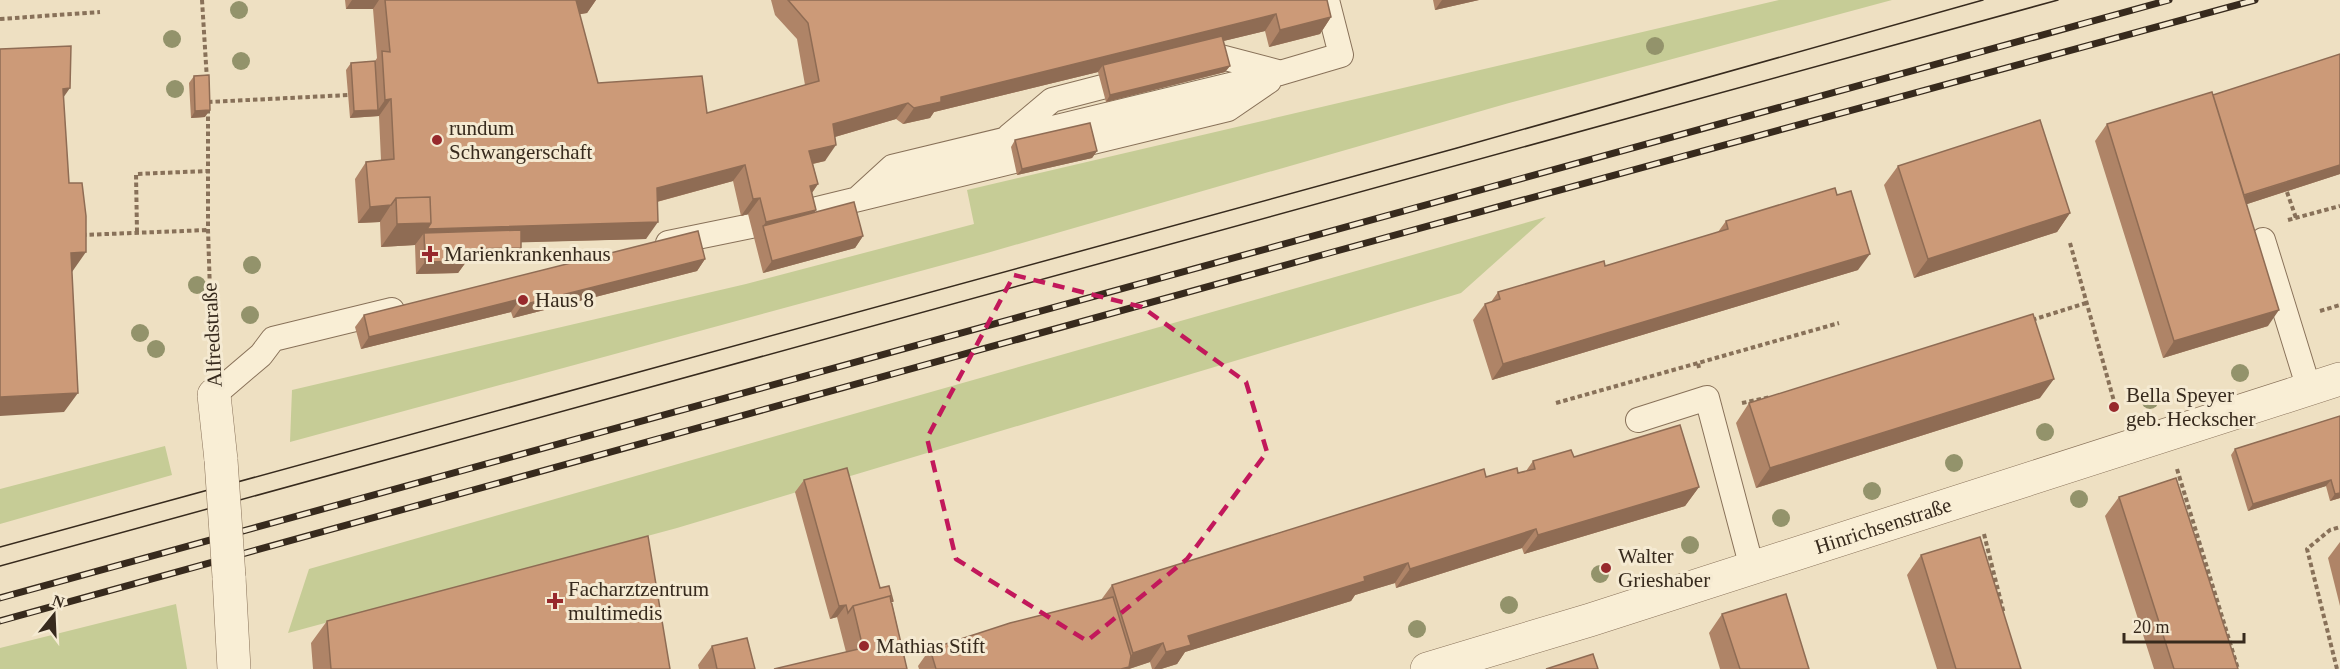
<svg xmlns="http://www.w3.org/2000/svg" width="2340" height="669" viewBox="0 0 2340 669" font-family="'Times New Roman',serif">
<rect width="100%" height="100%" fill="#eee0c2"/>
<!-- green -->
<path fill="#c6cc96" d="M1779,0h113l-383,103 -522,150 -697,189 2,-52 454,-106 228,-60 -7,-34z
M1546,217l-85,76 -784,235 -389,105 21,-64z
M165,446l7,29 -172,49v-35z
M176,604l11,65h-187v-21z"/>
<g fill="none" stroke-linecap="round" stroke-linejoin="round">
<defs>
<path id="service" d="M1196,64l25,-7 57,15
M1009,136l43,-36 81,-21
M857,199l35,-32 388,-94 61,-18 -14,-55
M801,213l427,-104 41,-28
M2263,240l46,149
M668,243l83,-17
M214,395l47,-40 12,-16 119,-29
M1638,420l69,-22 45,170"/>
<g id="minor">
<path d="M214,395l7,65"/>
<path d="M229,577l5,92"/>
<path id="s1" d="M1427,669l163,-49 750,-241"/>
</g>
</defs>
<!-- service casing -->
<use href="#service" stroke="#887159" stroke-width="26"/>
<!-- minor casing -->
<use href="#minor" stroke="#887159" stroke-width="34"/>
<!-- path -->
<path stroke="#887159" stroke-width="4" stroke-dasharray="4.5 3" stroke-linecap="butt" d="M202,0l5,80
M0,19l100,-7
M208,102l140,-7
M208,109v121l4,123
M2287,192l9,26
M2288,220l52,-14
M137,232l-1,-58 71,-3
M82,235l126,-5
M2070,243l47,169
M2320,311l20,-6
M2032,320l54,-17
M1699,368l-1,-5 141,-40
M1556,403l142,-40
M1742,403l29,-6
M2177,469l61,200
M1984,534l20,80
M2337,669l-30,-120 23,-19 10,-3"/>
<!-- service -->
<use href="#service" stroke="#f9eed5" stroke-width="24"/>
<!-- minor -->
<use href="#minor" stroke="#f9eed5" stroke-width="33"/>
<!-- tram -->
<path stroke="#372a1d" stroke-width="1.5" d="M0,547l1457,-399 526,-148
M0,566l2058,-566"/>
<defs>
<path id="rail" d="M0,598l2169,-598
M0,621l1333,-369 922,-252"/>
</defs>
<!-- rail casing -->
<use href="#rail" stroke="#372a1d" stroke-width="7"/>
<!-- rail -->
<use href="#rail" stroke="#f5ead2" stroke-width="4.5" stroke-dasharray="14" stroke-linecap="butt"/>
<defs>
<path id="minor-bridge" d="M221,460l8,117"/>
</defs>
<!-- minor-bridge casing -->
<use href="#minor-bridge" stroke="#887159" stroke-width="34" stroke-linecap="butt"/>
<!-- minor-bridge -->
<use href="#minor-bridge" stroke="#f9eed5" stroke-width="33"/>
</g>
<!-- trees -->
<g fill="#93936b">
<circle cx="239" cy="10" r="9"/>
<circle cx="172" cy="39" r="9"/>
<circle cx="1655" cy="46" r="9"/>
<circle cx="241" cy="61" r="9"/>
<circle cx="175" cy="89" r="9"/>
<circle cx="252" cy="265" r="9"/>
<circle cx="197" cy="285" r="9"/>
<circle cx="250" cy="315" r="9"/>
<circle cx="140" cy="333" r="9"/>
<circle cx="156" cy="349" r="9"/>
<circle cx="2240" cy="373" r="9"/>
<circle cx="2150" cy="400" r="9"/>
<circle cx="2045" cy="432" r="9"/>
<circle cx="1954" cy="463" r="9"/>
<circle cx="1872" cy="491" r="9"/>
<circle cx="2079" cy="499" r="9"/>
<circle cx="1781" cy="518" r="9"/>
<circle cx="1690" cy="545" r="9"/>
<circle cx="1600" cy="574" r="9"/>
<circle cx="1509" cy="605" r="9"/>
<circle cx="1417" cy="629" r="9"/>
</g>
<!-- wall -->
<path fill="#af8467" d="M345,0h251l-9,13 -8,1 19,69 109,30 98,-28 -8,-46 -22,-24 -4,-15h556l4,17 -11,17 -51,13 -4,-16 -42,10 7,25 -5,6 -119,30 -8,-30 -164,40 -4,6 -27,6 -7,-5 -61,18 -10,24 -12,3 5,20 -6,9 4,17 -2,3 49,23 -8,12 -92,25 -15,-59 -7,2 -8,-35 -76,21 -11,37 -125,3 -8,18 -47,2 -8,11 -42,1 -1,-29 -34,2 -1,-25 -22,1 -3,-44 11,-17 15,-2 -2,-44 -29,2 -4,-48 5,-7 24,-2 2,-3 -4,-49h-27z
M1433,0h46l-44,10z
M2340,54v120l-93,30 21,122 -105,32 -68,-217 12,-17 106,-29z
M194,76l11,41 -14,1 -2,-35z
M1015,140l82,11 -5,7 -75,17 -6,-28z
M1898,166l172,47 -13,19 -143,46 -30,-93z
M1726,221l132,49 -366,110 -19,-60 12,-16 6,-2 7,-10 107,-26 113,-34z
M705,259l-8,12 -184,47 -2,-6 -150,37 -6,-22 9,-12z
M2040,398l-284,90 -20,-65 13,-20z
M2340,416v82l-10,3 -4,-15 -78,25 -17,-56 4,-6z
M1574,457l125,30 -14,19 -161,48 -2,-6 -126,40 -1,-5 -40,12 -4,6 -166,51 -8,12 -16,5h-9l-2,-7 -21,7h-210l-1,-3 12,-17 171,-49 11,-15 374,-108 32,-4 8,-2 7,-10z
M804,480l88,123 15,66 -61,-17 -9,-35 -7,2 -35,-127z
M2119,497l119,172h-84l-49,-153z
M2340,542v64l-12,-48z
M1921,555l100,114h-84l-30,-94z
M1722,614l87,55h-89l-11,-36z
M327,621l343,48h-357l-2,-26z
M712,646l43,23h-56l-1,-4z"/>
<!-- shaded-wall -->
<path fill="#8f6c54" d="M352,0h27l-6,9h-27z
M576,0h20l-9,13 -23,4z
M1442,0h37l-44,10z
M1276,14l-11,17 -161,39 -1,-5 -5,7 -164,40 -4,6 -27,6 11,-16 27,-11z
M1331,17l-11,17 -51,13 11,-17z
M1230,66l-5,6 -119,30 4,-7z
M70,88l-14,20 7,-19z
M391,99l-12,17 -29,2 4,-7 24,-1 7,-10z
M908,103l-12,16 -75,22 12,-17z
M210,110l-5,7 -14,1 4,-7z
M836,145l-11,16 -27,6 11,-16z
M1097,151l-5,7 -75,17 5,-6z
M745,165l-12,16 -88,24 12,-17z
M2340,165v9l-108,35 8,-12z
M818,184l-12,17 4,-15z
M760,198l-12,16 -7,2 12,-17z
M391,205l-11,17 -22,1 12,-16z
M816,210l-12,17 -41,-1 3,-4z
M2070,213l-13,19 -143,46 14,-19z
M658,222l-12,17 -222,6v-12l-9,12 -34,2 16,-23 34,-1z
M863,236l-8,12 -92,25 9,-12z
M521,248l-8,12 -47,2 -8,11 -42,1 9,-12 41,-13z
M86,252l-14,20 -15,1 14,-20z
M1870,254l-12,16 -366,110 11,-16z
M705,259l-8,12 -184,47 9,-13z
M520,299l-9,13 -150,37 8,-12z
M2279,310l-11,16 -105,32 11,-17z
M2054,379l-14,19 -284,90 14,-20z
M78,393l-14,19 -64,4v-19z
M2331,480l-5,6 -78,25 5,-7z
M1699,487l-14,19 -161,48 14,-19z
M2340,493v5l-10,3 5,-7z
M1536,529l-14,19 -126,40 14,-19z
M1408,563l-13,20 -40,12 -4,6 -166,51 -8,12 -16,5h-7l12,-17 22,-16z
M846,605l-9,12 -7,2 9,-13z
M1163,643l-13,19 -21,7h-8l12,-16z"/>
<!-- building -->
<path fill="#cc9a78" stroke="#8f6c54" stroke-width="1.5" d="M385,0h193h-2l22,83 104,-7 5,37 112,-32 -11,-58 -20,-23h539l4,17 -51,13 -4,-16 -335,83v5l-27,6 -6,-5 -75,21 3,21 -27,6 9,33 -8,2 6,24 -50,12 -6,-24 -7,1 -8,-34 -88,23 1,34 -231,7 4,-6 -1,-26 -34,1 -5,7 -21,2 -4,-45 28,-3 -3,-60 -6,1 -3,-49 8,1z
M1222,36l8,30 -120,29 -7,-30z
M71,46l-1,42 -7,1 6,94h13l4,33v36l-15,1 7,140 -78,4v-348z
M2340,54v111l-96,30 -31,-100z
M375,61l3,49 -24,1 -3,-48z
M209,75l1,35 -15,1 -1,-35z
M2212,92l67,218 -105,31 -67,-217z
M2040,120l30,93 -142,46 -30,-93z
M1090,123l7,28 -75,18 -7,-29z
M1835,188l2,7 14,-4 19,63 -367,110 -18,-60 15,-5 -2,-7 106,-31 1,5 123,-37 -2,-8z
M430,197l1,26 -34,1 -1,-26z
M854,202l9,34 -91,25 -9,-35z
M521,230v18l-55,1v12l-41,1 -1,-29z
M698,231l7,28 -183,46 -2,-6 -151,38 -5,-22z
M2033,314l21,65 -284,89 -21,-65z
M2340,416v77l-5,1 -4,-14 -78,24 -18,-55z
M1680,425l19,62 -161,48 -2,-6 -126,40 -2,-6 -44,14 1,4 -177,55 3,9 -14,4 -11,3 -3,-9 -30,10 -21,-68 372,-116 2,8 31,-9 1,5 17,-4 -2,-8 38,-11 3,7z
M847,468l33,120 9,-2 4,15 -2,1 -1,-6 -37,10 -5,7 -2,-8 -7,1 -35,-126z
M2176,478l62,191h-64l-55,-172z
M648,536l22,133h-339l-4,-48z
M1980,537l41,132h-65l-35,-114z
M1786,594l23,75h-69l-18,-55z
M890,596l17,73h-133l89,-21 -10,-42z
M1113,597l18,59 -2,11 -8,2h-185l-6,-20 80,-26z
M747,638l8,31h-38l-5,-23z
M1593,654l5,15h-52z"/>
<!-- marked area -->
<path fill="none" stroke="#c2185b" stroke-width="4.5" stroke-dasharray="12 8" stroke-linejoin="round" d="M1014,275l128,32 104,75 21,70 -80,107 -100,82 -131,-82 -29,-121z"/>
<!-- markers -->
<g fill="#97292c" stroke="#f5ead2" stroke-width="2">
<circle cx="437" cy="140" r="6"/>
<path d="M427 245h6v6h6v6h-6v6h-6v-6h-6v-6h6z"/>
<circle cx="523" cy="300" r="6"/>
<circle cx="2114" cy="407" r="6"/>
<circle cx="1606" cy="568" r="6"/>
<path d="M552 592h6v6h6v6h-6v6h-6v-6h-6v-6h6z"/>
<circle cx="864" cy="646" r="6"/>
</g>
<g text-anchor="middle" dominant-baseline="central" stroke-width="6" stroke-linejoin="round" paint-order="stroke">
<!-- poi labels -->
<g font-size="21" fill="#372a1d" stroke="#f5ead2" text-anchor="start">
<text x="449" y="128">rundum<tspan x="449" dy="24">Schwangerschaft</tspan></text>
<text x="444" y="254">Marienkrankenhaus</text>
<text x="535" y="300">Haus 8</text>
<text x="2126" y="395">Bella Speyer<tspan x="2126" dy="24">geb. Heckscher</tspan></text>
<text x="1618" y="556">Walter<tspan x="1618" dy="24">Grieshaber</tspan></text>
<text x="568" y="589">Facharztzentrum<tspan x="568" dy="24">multimedis</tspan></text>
<text x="876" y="646">Mathias Stift</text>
</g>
<!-- street labels -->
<g font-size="21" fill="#372a1d" stroke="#f5ead2">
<text transform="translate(212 335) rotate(-93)">Alfredstraße</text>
<text stroke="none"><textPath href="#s1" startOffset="478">Hinrichsenstraße</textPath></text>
</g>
</g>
<!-- north arrow -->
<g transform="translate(54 615) rotate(18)" stroke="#f5ead2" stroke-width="4.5" paint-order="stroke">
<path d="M0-4.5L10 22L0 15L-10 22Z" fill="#372a1d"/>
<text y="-9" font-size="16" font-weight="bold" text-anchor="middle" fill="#372a1d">N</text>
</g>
<!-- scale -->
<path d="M2124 633v9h120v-9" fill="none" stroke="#372a1d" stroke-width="3"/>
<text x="2133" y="633" font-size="18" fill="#372a1d" stroke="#f5ead2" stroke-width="4.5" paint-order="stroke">20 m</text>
</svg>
